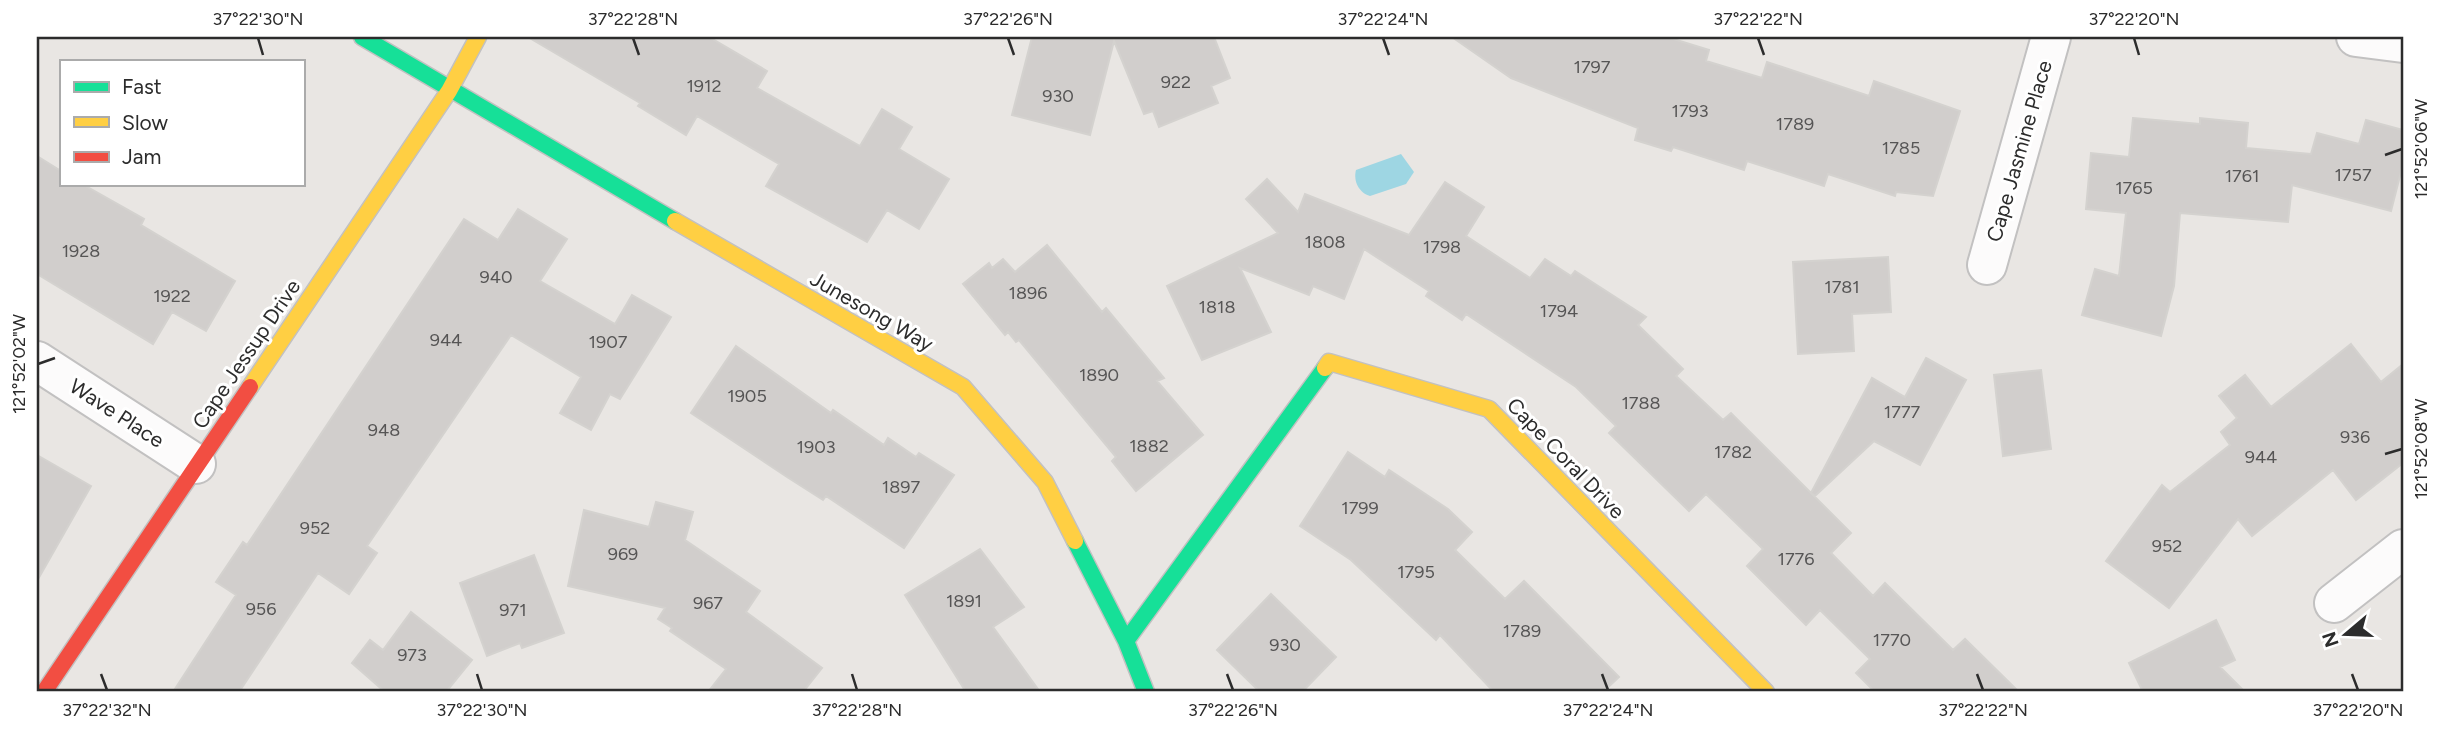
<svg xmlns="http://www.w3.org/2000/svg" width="2440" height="729" viewBox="0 0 2440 729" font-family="Figtree,sans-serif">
<rect width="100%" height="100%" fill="#e9e6e3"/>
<!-- water -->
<path fill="#9ed6e3" d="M1401,154l13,18 -8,12 -36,12c-11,-3 -17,-15 -14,-26z"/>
<!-- building -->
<path fill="#d1cecc" stroke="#d4d2cf" stroke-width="2" d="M528,37h181l58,34 -10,17 103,58 22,-37 30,18 -13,22 50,30 -30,50 -32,-19 -20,32 -101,-56 13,-22 -82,-48 -11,19 -48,-29 2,-3z
M1032,37h182l16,41 -19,8 7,17 -59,24 -6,-16 -9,3 -30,-73 -24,94 -78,-20z
M1452,37h215l42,13 -3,11 56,17 5,-16 102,34 5,-15 86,30 -27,85 -37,-4 -1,4 -67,-22 -4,12 -77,-25 -3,9 -71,-23 -2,4 -36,-11 3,-12 -127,-50z
M2133,118l67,6v-6l48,5 -2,25 65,6 6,-21 42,11 7,-24 37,10v34l-12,47 -99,-26 -4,37 -108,-9 -6,73 -13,50 -79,-21 13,-46 24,7 7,-63 -40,-4 5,-56 38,4z
M37,156l24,15v13h21l62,35 -3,6 94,56 -29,50 -34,-19 -19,32 -116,-70z
M1267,179l31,33 7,-18 104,41 36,-53 39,25 -18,29 64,42 15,-19 26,17 4,-5 71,46 -8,8 45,44 -7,7 47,44 8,-7 120,120 -20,20 42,43 12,-13 68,67 12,-11 54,53h-144l-19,-19 14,-14 -50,-49 -14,15 -59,-59 16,-17 -57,-55 -17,17 -80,-78 7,-7 -40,-39 -110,-73 -4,6 -36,-24 3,-5 -65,-42 -20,50 -31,-13 -4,9 -69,-27 31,64 -69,28 -35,-74 111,-53 -32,-34z
M518,209l49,30 -27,42 75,43 17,-29 39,22 -51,82 -10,-5 -19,36 -31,-17 21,-36 -70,-42 -144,211 10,7 -28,41 -31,-21 -79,119h-66l63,-97 -20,-13 27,-40 4,3 217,-326 34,21z
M1047,245l55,67 4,-4 58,70 -7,3 46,54 -67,56 -24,-30 4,-4 -97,-117 -3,2 -8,-10 -3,3 -42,-51 26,-21 3,5 11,-9 12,13z
M1888,257l3,55 -39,2 2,37 -56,3 -5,-92z
M2351,344l30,38 22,-18v99l-47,37 -23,-30 -81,66 -14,-17 -69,89 -63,-47 56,-76 8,7 60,-47 -9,-13 16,-14 -18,-22 26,-21 26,32z
M736,346l95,67 2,-3 51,35 4,-7 28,19 3,-4 35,22 -50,73 -78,-52 -3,4 -36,-23 -96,-64z
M1926,358l40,22 -46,85 -46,-24 -59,55 -4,-3 61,-115 33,19z
M2041,370l10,79 -48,7 -9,-81z
M1348,452l37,25 4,-7 59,39 24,23 -17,18 50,49 19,-18 95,96 -16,15h-109l-54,-57 -4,5 -85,-80 -51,-34z
M37,455l54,31 -54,95z
M656,502l37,10 -8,28 75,51 -14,21 76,56 -19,24h-95l18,-23 -56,-38 2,-3 -14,-9 7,-11 -97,-22 16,-76 65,17z
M980,549l44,58 -31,20 47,65h-74l-61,-97z
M534,555l30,78 -42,15 -2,-5 -33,13 -27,-73z
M1271,594l65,63 -34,35h-42l-43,-42z
M411,612l61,48 -26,32h-61l-33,-29 18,-23 13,10z
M2216,620l19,40 -15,7 25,25h-102l-14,-29z"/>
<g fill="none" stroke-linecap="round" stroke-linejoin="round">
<defs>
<path id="street" d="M2356,37l47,6
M1987,265l64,-228
M37,361l159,103
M2334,603l69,-54"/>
<path id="fast" d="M362,37l313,184
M1075,541l51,100 20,51
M1126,641l199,-273"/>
<path id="slow" d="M675,221l288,166 82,95 30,59
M1325,368l4,-6 160,47 277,283
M250,387l199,-296 29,-54"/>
<path id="jam" d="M44,692l206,-305"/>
</defs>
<!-- street casing -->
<use href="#street" stroke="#c2c1c1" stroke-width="42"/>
<!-- fast casing -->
<use href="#fast" stroke="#c2c1c1" stroke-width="19"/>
<!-- slow casing -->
<use href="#slow" stroke="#c2c1c1" stroke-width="19"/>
<!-- jam casing -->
<use href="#jam" stroke="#c2c1c1" stroke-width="19"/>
<!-- street -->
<use href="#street" stroke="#fcfbfb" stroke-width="38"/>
<!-- fast -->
<use href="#fast" stroke="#16e098" stroke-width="16"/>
<!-- slow -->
<use href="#slow" stroke="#ffcf43" stroke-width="16"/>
<!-- jam -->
<use href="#jam" stroke="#f24e42" stroke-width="16"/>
</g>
<!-- ticks -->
<path fill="none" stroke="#2c2c2c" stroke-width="2.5" d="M258,38l5,17M633,38l6,17M1008,38l6,17M1383,38l6,17M1758,38l6,17M2134,38l5,17M2385,155l17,-6M38,364l17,-6M2385,454l17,-5M101,674l6,16M477,674l5,16M852,674l5,16M1227,674l6,16M1602,674l6,16M1977,674l6,16M2352,674l6,16"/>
<g text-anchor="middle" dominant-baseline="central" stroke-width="6" stroke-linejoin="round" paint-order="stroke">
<!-- number labels -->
<g font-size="18" fill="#565555">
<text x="1592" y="67">1797</text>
<text x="1176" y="82">922</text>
<text x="704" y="86">1912</text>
<text x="1058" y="96">930</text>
<text x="1690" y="111">1793</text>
<text x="1795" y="124">1789</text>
<text x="1901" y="148">1785</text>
<text x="2353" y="175">1757</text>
<text x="2242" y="176">1761</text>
<text x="2134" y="188">1765</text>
<text x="1325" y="242">1808</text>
<text x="1442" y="247">1798</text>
<text x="81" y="251">1928</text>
<text x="496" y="277">940</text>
<text x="1842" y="287">1781</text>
<text x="1028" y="293">1896</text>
<text x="172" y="296">1922</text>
<text x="1217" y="307">1818</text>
<text x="1559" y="311">1794</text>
<text x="446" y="340">944</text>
<text x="608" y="342">1907</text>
<text x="1099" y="375">1890</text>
<text x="747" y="396">1905</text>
<text x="1641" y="403">1788</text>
<text x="1902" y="412">1777</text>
<text x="384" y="430">948</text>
<text x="2355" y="437">936</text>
<text x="1149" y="446">1882</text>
<text x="816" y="447">1903</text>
<text x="1733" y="452">1782</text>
<text x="2261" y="457">944</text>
<text x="901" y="487">1897</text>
<text x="1360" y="508">1799</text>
<text x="315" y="528">952</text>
<text x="2167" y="546">952</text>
<text x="623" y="554">969</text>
<text x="1796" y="559">1776</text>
<text x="1416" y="572">1795</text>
<text x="964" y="601">1891</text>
<text x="708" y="603">967</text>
<text x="261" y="609">956</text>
<text x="513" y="610">971</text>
<text x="1522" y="631">1789</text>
<text x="1892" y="640">1770</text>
<text x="1285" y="645">930</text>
<text x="412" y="655">973</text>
</g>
<!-- street labels -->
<g font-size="21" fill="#2c2c2c" stroke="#fff">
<text transform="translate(2019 151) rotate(-74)">Cape Jasmine Place</text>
<text transform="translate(872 311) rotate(30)">Junesong Way</text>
<text transform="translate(246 354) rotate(-56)">Cape Jessup Drive</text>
<text transform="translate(117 413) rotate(33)">Wave Place</text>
<text transform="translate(1566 458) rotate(46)">Cape Coral Drive</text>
</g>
</g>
<!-- border -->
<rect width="2440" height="729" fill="none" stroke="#ffffff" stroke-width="77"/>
<!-- legend -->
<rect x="60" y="60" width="245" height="126" fill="#ffffff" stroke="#ababab" stroke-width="2"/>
<rect x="74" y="82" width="35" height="10" fill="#16e098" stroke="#ababab" stroke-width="2"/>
<text x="122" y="94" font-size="21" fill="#2c2c2c">Fast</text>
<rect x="74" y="117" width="35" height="10" fill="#ffcf43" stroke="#ababab" stroke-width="2"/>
<text x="122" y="130" font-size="21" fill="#2c2c2c">Slow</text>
<rect x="74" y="152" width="35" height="10" fill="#f24e42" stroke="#ababab" stroke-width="2"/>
<text x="122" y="164" font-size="21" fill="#2c2c2c">Jam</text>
<!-- north arrow -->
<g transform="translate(2346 634) rotate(251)" stroke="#ffffff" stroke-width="5" paint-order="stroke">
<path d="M0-5L12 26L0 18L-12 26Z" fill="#2c2c2c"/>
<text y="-10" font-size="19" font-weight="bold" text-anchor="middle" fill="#2c2c2c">N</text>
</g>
<rect x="38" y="38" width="2364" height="652" fill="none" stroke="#2c2c2c" stroke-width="2.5"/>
<g font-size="18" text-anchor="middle" fill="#2c2c2c">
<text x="258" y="25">37°22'30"N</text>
<text x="633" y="25">37°22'28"N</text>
<text x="1008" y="25">37°22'26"N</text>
<text x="1383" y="25">37°22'24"N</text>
<text x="1758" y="25">37°22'22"N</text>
<text x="2134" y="25">37°22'20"N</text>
<text transform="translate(2421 149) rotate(-90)" y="6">121°52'06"W</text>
<text transform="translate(19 364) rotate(-90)" y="6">121°52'02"W</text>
<text transform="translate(2421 449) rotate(-90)" y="6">121°52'08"W</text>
<text x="107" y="716">37°22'32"N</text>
<text x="482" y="716">37°22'30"N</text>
<text x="857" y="716">37°22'28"N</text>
<text x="1233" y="716">37°22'26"N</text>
<text x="1608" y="716">37°22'24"N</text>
<text x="1983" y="716">37°22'22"N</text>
<text x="2358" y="716">37°22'20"N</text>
</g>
</svg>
